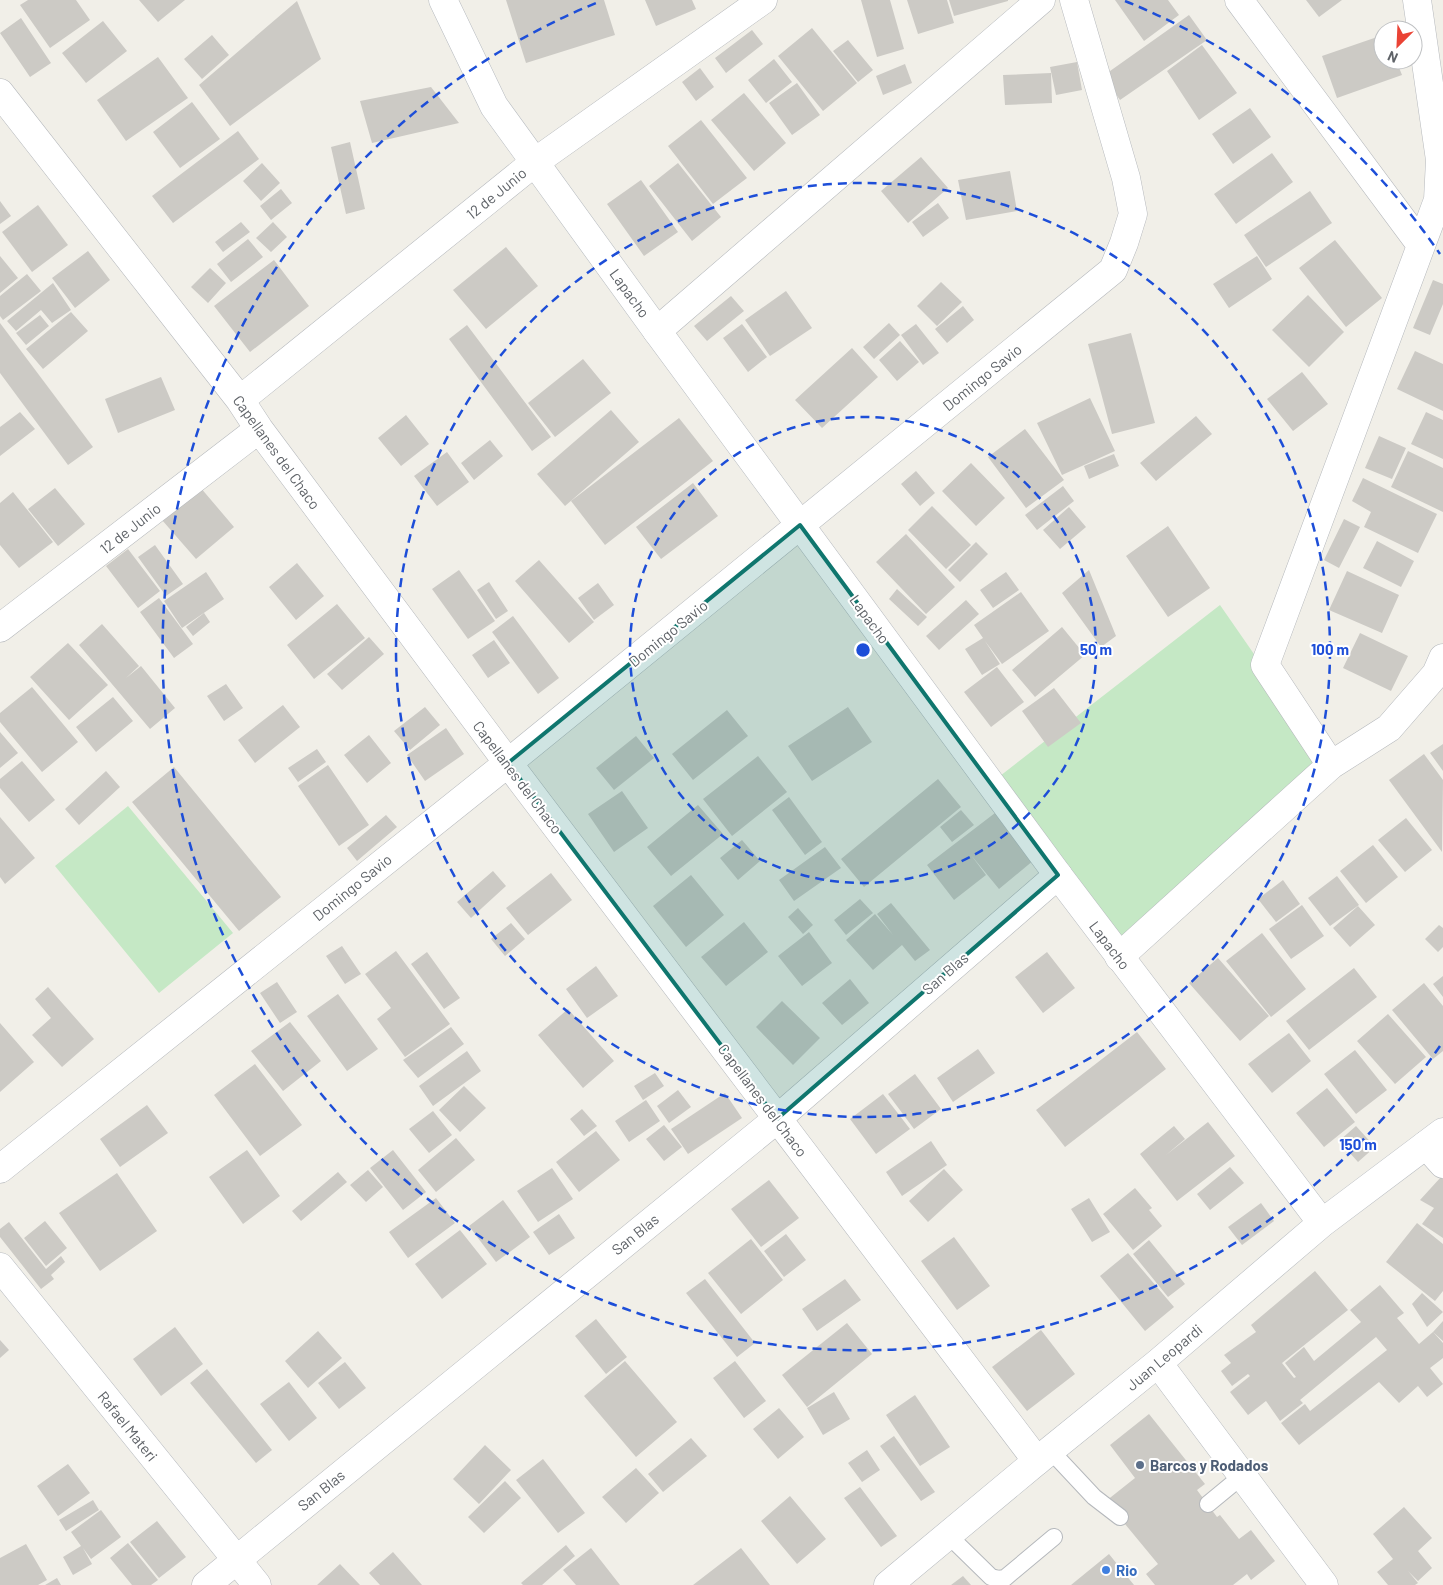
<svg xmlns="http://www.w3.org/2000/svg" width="1443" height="1585" viewBox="0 0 1443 1585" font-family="Barlow,sans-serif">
<rect width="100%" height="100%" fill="#f1efe8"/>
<!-- green -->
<path fill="#c5e8c5" d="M1220,605l111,160 -212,192 -128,-174z
M128,806l105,127 -74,60 -104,-127z"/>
<!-- building -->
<path fill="#cccac5" d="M28,0h48l14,20 -40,28 -30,-43z
M139,0h46l-27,22z
M506,0h98l11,35 -89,28z
M645,0h47l4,9 -40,17z
M861,0h29l14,49 -27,8z
M907,0h40l7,23 -36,11z
M949,0h59v1l-54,15z
M1115,0h53l11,15 -35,26z
M1306,0h36l-23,17z
M297,1l24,58 -91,67 -31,-41z
M1189,15l18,25 -87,60 -17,-24z
M21,18l30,45 -21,14 -30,-44z
M103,21l24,30 -41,32 -24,-30z
M812,28l45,55 -34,28 -45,-55z
M752,30l11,14 -37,29 -11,-15z
M212,35l17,20 -27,24 -18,-20z
M1383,35v25h13l6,15 -65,23 -15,-42z
M848,40l25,30 -15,12 -25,-31z
M1202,45l35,48 -38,27 -32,-49z
M158,57l30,41 -62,43 -29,-41z
M774,59l18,23 -26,21 -18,-23z
M1077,62l5,28 -26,5 -6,-28z
M905,64l7,19 -29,12 -7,-19z
M700,68l14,19 -18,14 -14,-19z
M1051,73l1,30 -47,2 -2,-30z
M797,83l23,32 -28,20 -23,-32z
M431,87l28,36 -87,20 -12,-42z
M744,93l42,50 -32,28 -43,-51z
M192,102l28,37 -40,29 -27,-36z
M1250,108l21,29 -38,27 -21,-30z
M701,120l46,58 -34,26 -45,-58z
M238,131l21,28 -86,64 -21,-27z
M350,142l15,67 -19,5 -15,-67z
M1272,153l21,29 -57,42 -22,-30z
M921,157l27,31 -40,35 -27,-32z
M262,163l18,20 -19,18 -18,-20z
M678,163l43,54 -29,24 -43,-55z
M1010,171l7,40 -51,9 -8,-40z
M641,180l37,52 -34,24 -37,-52z
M281,189l11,14 -21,17 -11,-14z
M1310,191l22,32 -66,44 -22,-32z
M0,201l11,15 -11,8z
M938,203l11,15 -26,19 -11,-15z
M38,205l30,40 -36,27 -30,-40z
M241,222l9,10 -27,20 -8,-10z
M273,222l14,15 -16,15 -15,-14z
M248,239l15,18 -32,25 -14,-18z
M1335,240l47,58 -36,29 -47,-59z
M506,247l32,39 -52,43 -33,-39z
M88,251l22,29 -35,28 -23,-30z
M0,256l18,22 -18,15z
M1257,256l15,23 -43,29 -16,-24z
M274,260l35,46 -59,46 -36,-46z
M210,268l16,15 -18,20 -17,-16z
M27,274l14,17 -38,29 -3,-4v-20z
M1433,280l10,4v20l-13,31 -17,-7z
M941,282l21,20 -25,24 -20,-20z
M53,283l18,27 -19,13 -11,-13 -25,21 -9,-10z
M786,291l26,37 -42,28 -25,-36z
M1308,295l36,37 -35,35 -37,-37z
M731,296l13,15 -37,30 -13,-15z
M963,306l11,14 -27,23 -12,-14z
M71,312l17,19 -45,38 -17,-20z
M40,315l9,11 -23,19 -10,-12z
M0,323l93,124 -25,18 -68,-92z
M889,323l11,12 -26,24 -11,-12z
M742,324l25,33 -19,15 -25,-34z
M916,324l23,29 -16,12 -22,-30z
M467,325l84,112 -19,14 -83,-112z
M1131,333l24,90 -43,11 -24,-90z
M900,341l19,21 -22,19 -18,-21z
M852,348l26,29 -56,51 -27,-28z
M1415,351l28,13v47l-46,-22z
M583,359l28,34 -56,44 -27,-34z
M1302,372l26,32 -35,27 -26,-32z
M161,377l14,33 -57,23 -13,-34z
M1090,398l25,53 -53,24 -25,-52z
M611,410l28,32 -74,64 -28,-32z
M20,412l15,17 -35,27v-29z
M1426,412l17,8v39l-32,-15z
M406,415l23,29 -28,22 -23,-28z
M1196,416l16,18 -56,47 -16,-18z
M679,418l34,43 -108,84 -34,-44z
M1025,429l39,51 -38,28 -38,-51z
M1379,436l27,12 -14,31 -27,-11z
M490,440l13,16 -29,24 -13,-17z
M1408,451l35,17v44l-52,-25z
M447,452l22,30 -32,24 -23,-30z
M1114,454l5,12 -30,13 -5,-13z
M971,463l34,35 -29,28 -34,-35z
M916,471l19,22 -15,13 -19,-22z
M1363,478l74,36 -19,39 -54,-26 7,-15 -19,-11z
M693,483l25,33 -57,43 -25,-32z
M1063,486l11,15 -37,29 -12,-15z
M200,487l34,40 -38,32 -34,-39z
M55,488l30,36 -27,22 -30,-37z
M13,492l40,50 -34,26 -19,-23v-42z
M932,506l39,39 -25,24 -38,-39z
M1069,507l17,20 -26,22 -17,-19z
M1344,519l16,8 -21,41 -15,-8z
M1168,526l42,62 -42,29 -42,-61z
M906,534l49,53 -29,27 -50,-52z
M1377,541l37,20 -13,26 -38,-19z
M976,542l12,12 -28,28 -12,-12z
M155,545l28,39 -17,12 -28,-39z
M128,549l32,42 -22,17 -32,-42z
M539,560l55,62 -25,21 -54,-62z
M297,563l27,33 -28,24 -27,-33z
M459,570l36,51 -27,18 -36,-50z
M1089,570l27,66 -15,11 -39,-54z
M1347,571l52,24 -17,38 -53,-23z
M206,572l18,27 -42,29 -18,-27z
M1006,572l13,18 -26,18 -13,-18z
M489,582l19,29 -12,8 -19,-29z
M598,583l16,22 -20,15 -16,-22z
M897,589l30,28 -9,9 -29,-27z
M1021,592l28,39 -47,33 -17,-23 15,23 -18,11 -17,-26 18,-11 -9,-13z
M159,598l34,46 -19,14 -34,-46z
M966,600l13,14 -40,36 -13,-14z
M337,604l28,34 -51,41 -27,-34z
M204,613l6,9 -17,14 -7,-9z
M513,616l46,62 -21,16 -46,-62z
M102,624l37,42 -13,12 15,-12 34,42 -25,21 -71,-84z
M1062,627l23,28 -50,42 -23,-27z
M1360,633l48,23 -17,35 -48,-23z
M369,637l15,17 -42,36 -15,-16z
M494,640l16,23 -22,15 -16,-23z
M68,643l40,42 -39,35 -39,-43z
M997,667l27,35 -33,25 -27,-35z
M226,684l17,24 -19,13 -17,-25z
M32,687l46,55 -36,30 -42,-50v-9z
M1054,688l27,35 -33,24 -26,-36z
M113,697l20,24 -37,31 -20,-25z
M283,705l17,22 -45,36 -17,-23z
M425,707l15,18 -30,25 -16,-19z
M848,707l24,35 -60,39 -24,-35z
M727,710l21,26 -55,44 -21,-26z
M446,728l18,26 -39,27 -18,-26z
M0,732l18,21 -18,15z
M369,735l22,28 -24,20 -23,-28z
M636,736l18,22 -40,32 -18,-22z
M1443,744v27l-13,-18z
M317,749l9,13 -28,20 -10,-14z
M1424,754l19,26 -1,72 -53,-72z
M758,756l29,36 -55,44 -29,-37z
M22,761l33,39 -26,22 -29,-34v-9z
M328,765l41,60 -30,21 -41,-60z
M174,767l107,130 -42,34 -107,-129z
M106,771l14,16 -41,38 -14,-16z
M938,779l23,28 -97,80 -23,-28z
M622,791l26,37 -34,24 -26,-38z
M789,797l33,45 -17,13 -33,-45z
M698,805l25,29 -52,42 -24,-29z
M961,810l13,15 -22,17 -12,-15z
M995,813l39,47 -35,29 -28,-34 15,20 -32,25 -27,-35z
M386,815l11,12 -40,34 -10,-13z
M0,817l35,41 -30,26 -5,-7z
M1406,818l26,32 -27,22 -27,-32z
M742,840l18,21 -22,19 -18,-22z
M1373,845l25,32 -32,26 -26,-32z
M825,847l16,21 -47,33 -15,-21z
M493,871l13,15 -35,32 -14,-16z
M551,873l21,27 -44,35 -22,-27z
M691,875l33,40 -38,32 -33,-41z
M1337,876l22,29 -29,21 -22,-28z
M1283,880l17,24 -24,18 -18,-23z
M860,899l13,14 -27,22 -12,-15z
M891,903l39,47 -15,11 -13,-16 -29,25 -27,-30 29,-26 18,21 -16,-21z
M1302,905l22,31 -33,23 -22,-30z
M1358,906l17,19 -25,22 -17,-19z
M798,908l15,17 -10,9 -15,-17z
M744,922l24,30 -42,34 -25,-29z
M511,923l14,16 -20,17 -14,-17z
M1439,925l4,3v19l-5,5 -13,-13z
M809,932l23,31 -30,23 -24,-30z
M1262,933l44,56 -35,28 -45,-56z
M342,946l19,28 -16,10 -19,-28z
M396,951l54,73 -45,33 -28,-38 14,-11 -26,-34z
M427,952l33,46 -16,11 -33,-45z
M1047,952l28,36 -32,25 -28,-36z
M1218,958l51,58 -29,25 -51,-58z
M596,966l22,30 -31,22 -21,-29z
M1354,968l23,29 -68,53 -23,-29z
M1443,976v21l-10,-13z
M850,979l19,24 -27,22 -20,-22z
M277,982l20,30 -17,11 -20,-30z
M1424,983l19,23v45l-10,8 -41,-49z
M48,987l46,52 -32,28 -30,-32 19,-17 -16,-19z
M338,994l40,55 -31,22 -40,-55z
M782,1001l38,37 -27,27 -37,-38z
M568,1009l46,52 -31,27 -45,-53z
M1388,1014l38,43 -31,27 -38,-43z
M290,1022l31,39 -38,30 -32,-40z
M0,1023l34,39 -34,30z
M451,1027l13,17 -46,34 -15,-18z
M1137,1032l29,37 -101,78 -29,-37z
M1289,1033l22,28 -39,32 -24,-29z
M978,1049l17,24 -42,29 -16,-24z
M1355,1050l32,40 -31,24 -32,-40z
M467,1051l14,20 -48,35 -14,-20z
M255,1064l47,61 -42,31 -46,-61z
M655,1073l9,13 -21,14 -9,-14z
M915,1074l26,35 -27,20 -26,-35z
M464,1086l22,22 -26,24 -21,-22z
M1327,1088l28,34 -31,25 -28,-34z
M678,1090l13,17 -22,16 -12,-17z
M725,1093l17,25 -54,36 -17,-25z
M883,1094l27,35 -34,25 -26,-35z
M646,1100l14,21 -31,21 -14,-21z
M147,1105l21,28 -48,34 -20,-28z
M582,1109l15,17 -13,10 -14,-17z
M433,1111l19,24 -23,18 -20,-24z
M1208,1122l27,34 -58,45 -37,-47 34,-28 11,13 -19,16z
M664,1125l18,22 -18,14 -18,-22z
M1356,1126l19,21 -17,15 -19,-21z
M596,1131l24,29 -41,32 -23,-30z
M456,1138l19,22 -39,32 -18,-22z
M931,1141l16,24 -45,31 -16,-24z
M247,1150l33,46 -37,28 -34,-47z
M393,1150l33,42 -23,18 -33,-42z
M1230,1167l14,16 -34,27 -13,-16z
M552,1168l21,31 -35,23 -21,-31z
M944,1169l19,21 -35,32 -19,-21z
M368,1170l15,17 -17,15 -16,-17z
M338,1172l9,10 -46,39 -9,-10z
M117,1173l40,58 -57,40 -41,-58z
M1441,1177l2,2v59l-21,-14 12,-16 -14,-8z
M769,1180l30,38 -38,29 -30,-38z
M1135,1188l17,20 -3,2 13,16 -29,24 -30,-36z
M436,1198l19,25 -47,35 -19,-26z
M1089,1198l21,34 -18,10 -21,-33z
M503,1200l27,37 -34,25 -27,-36z
M1261,1203l13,18 -32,24 -14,-18z
M559,1214l16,24 -26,17 -16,-23z
M45,1221l22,27 -21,18 -22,-28z
M9,1222l37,47 15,-13 4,6 -14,13 3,4 -13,10 -41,-52v-8z
M1417,1223l26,21v47l-8,10 -49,-39z
M460,1230l27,34 -45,35 -27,-35z
M786,1234l20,26 -22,17 -20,-26z
M954,1237l36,49 -33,24 -36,-49z
M751,1239l32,41 -42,34 -33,-41z
M1149,1240l36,44 -17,13 -35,-43z
M1128,1253l46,54 -29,24 -45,-55z
M1315,1271l33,39 -66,53 12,15 2,-1 -11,-14 19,-16 10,14 47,-39 -11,-12 30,-25 24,28 -7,5 22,26 14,-12 10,11v15l-13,10 13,16 -16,13 -9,-11 -19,17 -20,-21 -80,63 -18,-22 24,-19 5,7 77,-61 -11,-13 -76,63 3,3 -23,18 -14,-20 -18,14 -18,-23 20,-16 -2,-2 -16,12 -11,-15 10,-8 -7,-8 32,-23 -5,-7z
M705,1279l50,64 -18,14 -51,-64z
M845,1279l16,21 -44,31 -15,-22z
M1422,1293l21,19 -16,15 -15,-23z
M596,1319l31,38 -21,17 -31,-38z
M1443,1321v20l-10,-9z
M847,1323l25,31 -65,53 -25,-32z
M175,1327l28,37 -42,32 -28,-37z
M1041,1330l34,44 -48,37 -35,-44z
M318,1331l24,27 -34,30 -23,-27z
M0,1340l9,10 -9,8z
M625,1361l52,61 -41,35 -52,-61z
M735,1361l31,40 -22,17 -31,-40z
M345,1362l21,26 -27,21 -21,-26z
M207,1369l65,81 -16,13 -66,-80z
M289,1382l28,36 -28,23 -29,-37z
M834,1392l16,27 -27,16 -16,-27z
M915,1395l35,52 -30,19 -34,-51z
M779,1408l25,29 -26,22 -25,-30z
M1149,1414l56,70 -8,6 20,27 3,-2 19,24 12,-9 24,31 -24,19 -4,-6 -14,11h-78l-9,-11 12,-10 -52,-63 29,-23 -25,-33z
M894,1436l41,56 -14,9 -41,-55z
M691,1438l16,18 -44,36 -15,-18z
M485,1445l26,25 -32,34 -26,-25z
M867,1450l13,20 -18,12 -14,-19z
M543,1459l42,54 -27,20 -42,-53z
M68,1464l22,29 -32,23 -21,-30z
M636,1468l23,25 -33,30 -24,-26z
M505,1481l16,17 -37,35 -16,-16z
M860,1487l37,49 -16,11 -37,-49z
M790,1496l36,43 -29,25 -36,-43z
M93,1500l6,10 -33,21 -7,-11z
M1404,1507l28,31 -14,13 14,17 -14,13 -10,-10 10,12 -3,2h-27l-11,-13 16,-13 -20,-25z
M101,1510l20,27 -30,22 -8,-11 9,16 -19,11 -10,-18 18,-11 -10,-14z
M157,1521l29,36 -27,21 -29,-36z
M128,1543l30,37 -7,5h-19l-22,-27z
M26,1544l21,36 -9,5h-38v-27z
M566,1545l9,11 -33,29h-19l-2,-2z
M591,1548l29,37h-44l-13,-15z
M741,1548l29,37h-77z
M393,1552l29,33h-42l-11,-12z
M1109,1554l25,31h-63z
M340,1564l20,21h-43z
M963,1576l8,9h-20z
M57,1578l4,7h-16z"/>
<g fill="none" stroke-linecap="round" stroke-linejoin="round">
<defs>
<path id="lane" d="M1050,1450l44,47 26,20
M1208,1504l34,-28
M948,1535l43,42 7,2 7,-1 49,-41"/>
<path id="street" d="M1239,0l182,245
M0,93l240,307 19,29 249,334 529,698
M657,331l384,-331
M240,400l295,-238 228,-162
M0,628l259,-199
M1331,765l-66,-100 173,-465 2,-40 -23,-160
M1119,957l212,-192 58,-37 47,-54 7,-16
M1426,1145l17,19
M0,1169l508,-406 605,-493 11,-27 9,-29 -7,-36 -52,-178
M206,1585l571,-466 281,-244"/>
<path id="secondary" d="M443,0l51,106 163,225 401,544 264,348
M0,1267l257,318
M1158,1363l166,222
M888,1585l149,-124 121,-98 164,-140 121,-91"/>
</defs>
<!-- lane casing -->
<use href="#lane" stroke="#b5b8bc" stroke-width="18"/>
<!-- street casing -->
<use href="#street" stroke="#b5b8bc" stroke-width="29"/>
<!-- secondary casing -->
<use href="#secondary" stroke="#b6babf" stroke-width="29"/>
<!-- lane -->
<use href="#lane" stroke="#fff" stroke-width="16"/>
<!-- street -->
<use href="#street" stroke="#fff" stroke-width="28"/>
<!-- secondary -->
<use href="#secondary" stroke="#fff" stroke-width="28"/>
</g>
<!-- marked area -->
<path fill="#0f766e" fill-opacity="0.2" stroke="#0f766e" stroke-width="4" stroke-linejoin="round" d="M800,525l258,350 -281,244 -269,-356z"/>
<!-- distance rings -->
<g fill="none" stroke="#1d4ed8" stroke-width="2.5" stroke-dasharray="9 6">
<circle cx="863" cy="650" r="233"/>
<circle cx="863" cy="650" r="467"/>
<path d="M1440 1046A700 700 0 1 1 601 1M1125 1A700 700 0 0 1 1440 254"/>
</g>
<!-- markers -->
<circle fill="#5c6f8a" stroke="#fff" stroke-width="2" cx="1140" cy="1465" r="5"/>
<circle fill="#3f7fe0" stroke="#fff" stroke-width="2" cx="1106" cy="1570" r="5"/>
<g text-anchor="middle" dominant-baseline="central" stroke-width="4" stroke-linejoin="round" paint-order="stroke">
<!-- street labels -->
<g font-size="15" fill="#5f6368" stroke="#fff">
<text transform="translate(496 193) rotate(-39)">12 de Junio</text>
<text transform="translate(630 293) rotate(54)">Lapacho</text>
<text transform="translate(982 377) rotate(-39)">Domingo Savio</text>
<text transform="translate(277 452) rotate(54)">Capellanes del Chaco</text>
<text transform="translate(130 528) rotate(-38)">12 de Junio</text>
<text transform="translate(870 619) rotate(54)">Lapacho</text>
<text transform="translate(668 633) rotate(-39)">Domingo Savio</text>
<text transform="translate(518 777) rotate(53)">Capellanes del Chaco</text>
<text transform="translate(352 887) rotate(-39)">Domingo Savio</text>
<text transform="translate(1110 945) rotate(53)">Lapacho</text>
<text transform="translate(945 973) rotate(-41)">San Blas</text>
<text transform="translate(763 1100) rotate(53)">Capellanes del Chaco</text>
<text transform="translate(635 1234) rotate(-39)">San Blas</text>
<text transform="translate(1164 1357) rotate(-40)">Juan Leopardi</text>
<text transform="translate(128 1426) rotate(51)">Rafael Materi</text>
<text transform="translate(321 1490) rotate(-39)">San Blas</text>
</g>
<!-- service labels -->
<g font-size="15" font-weight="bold" fill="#4e5e75" stroke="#fff" text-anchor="start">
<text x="1150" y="1465">Barcos y Rodados</text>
</g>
<!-- shop labels -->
<g font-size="15" font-weight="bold" fill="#366cbe" stroke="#fff" text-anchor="start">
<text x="1116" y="1570">Rio</text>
</g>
</g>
<circle cx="863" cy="650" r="8" fill="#1d4ed8" stroke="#fff" stroke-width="2.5"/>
<g font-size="15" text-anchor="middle" font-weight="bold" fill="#1d4ed8" stroke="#fff" stroke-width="4" stroke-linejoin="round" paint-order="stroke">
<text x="1096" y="655">50 m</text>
<text x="1330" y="655">100 m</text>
<text x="1358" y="1150">150 m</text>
</g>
<!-- north arrow -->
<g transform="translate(1398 45) rotate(204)"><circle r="24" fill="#ffffff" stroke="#bfc1c3"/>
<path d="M0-4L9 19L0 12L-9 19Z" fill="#ea4335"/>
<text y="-8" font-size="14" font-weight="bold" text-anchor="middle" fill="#5f6368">N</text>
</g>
</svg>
